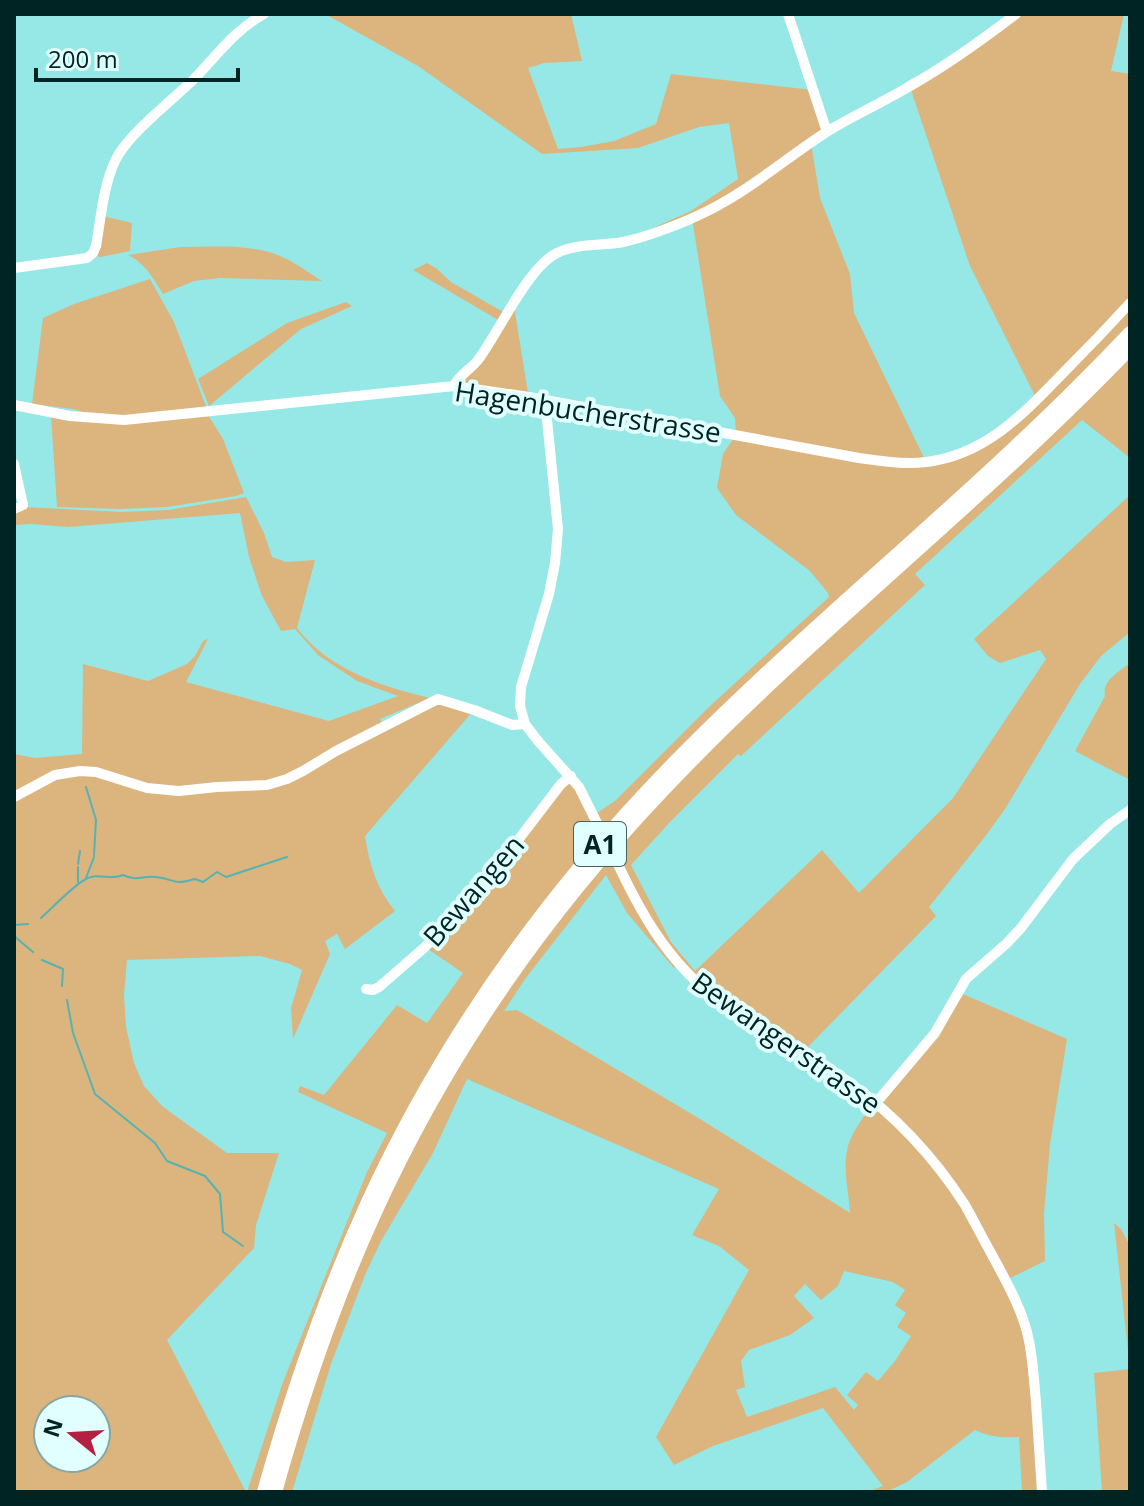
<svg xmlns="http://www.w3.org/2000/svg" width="1144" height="1506" viewBox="0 0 1144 1506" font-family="'Open Sans',sans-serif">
<rect width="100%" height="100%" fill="#96e8e7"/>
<!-- green -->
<path fill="#dbb47e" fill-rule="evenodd" d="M325,14h246l11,47 -38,2 -16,5 30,81 23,-2 33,-6 42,-17 15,-50 142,16 14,42 -16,11 9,55 30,76 4,39 72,149 40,-10 71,-52 -67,-134 -60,-179 106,-73h108l-13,57 19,3v384l-48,-38 -167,154 10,11 -184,171 -3,-2 -68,68 -39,43 40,77 24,29 127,-121 37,43 94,-95 93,-139 -6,-9 -40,13 -12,-7 -14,-17 156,-144v137l-29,24 -21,28 -75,125 -21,29 -55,69 7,9 -134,137 -63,-39 -60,-50 -5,4 -47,-55 -21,-38 -81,104 -21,32 13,-1 183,109 150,94c-1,-22 -8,-44 -2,-67 10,-34 63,-81 86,-111 9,-13 16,-29 24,-43l109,47 -17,105 -6,69 1,48 -39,19 16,36 20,176h-20l-3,-55c-17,1 -29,0 -44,-7l-68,52 -21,10h-19l16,-6 -60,-78 -110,38 -39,19 -18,-28 93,-167 -30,-24 -27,-11 27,-46 -252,-110 -34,74 -52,88 -16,34 -34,89 -39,128h-45l36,-110 84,-210 20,-39 -89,-41 2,-6 24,9 73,-90 30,18 36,-50 -38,-26 55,-57 91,-114 23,39 21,-14 94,-94 120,-110 -1,-4 -18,-22 -74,-56 -19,-27 6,-34 13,-19 -1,-17 -15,-22 -28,-178 2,-4 -57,21 54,-24 47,-32 -9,-56 -30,4 -61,21 -96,6 -124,-88zM844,1271l49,11 12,8 -10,15 11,8 -9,14 14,9 -16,25 -17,20 -12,-9 -19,23 11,10 -4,5 -19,-23 -88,30 -11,-27 9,-3 -4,-26 8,-11 41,-15 24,-17 -20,-22 11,-12 16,16 17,-14z
M103,216l29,7 -2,28 -29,6 -6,-1z
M180,247c32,0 69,-4 100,9 15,6 29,17 42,25l-102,-3 -26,3 -31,13c-10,-16 -18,-31 -35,-39z
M427,263l9,5 15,14 54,31 -5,8 -87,-51z
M150,279l24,43 33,87 -83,7h-27l-24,-7 -41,-5 11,-86 31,-14z
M346,302l6,4 -51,23 -92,77 -11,-27 89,-56z
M514,306l14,87 -66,-10 -2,-3z
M208,415l15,24 21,54 -8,3 -69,11 -46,2 -64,-2 -6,-91 11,4h18z
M246,497l18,36 8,24 14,5 29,-2 -18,68c32,42 84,58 133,70l-50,21 2,5 56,-25 36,11 -109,126c4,28 12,53 30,75l-50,38 -8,-15 -12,7 5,13 -37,85 -2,-31 11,-38 -12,-6 -30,-8 -133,4 -3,35 2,32 8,36 10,23 18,20 65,47h52l-23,72 -2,23 -87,92 79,152h-232v-738l21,4 47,-4 1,-90 65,17 39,-17 8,-8 8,-15 5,-2 -22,43 143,39 69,-25 -41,-15 -39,-26 -23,-26 -14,2 -19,-35 -13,-39 -9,-44 -172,14 -37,-3 -17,1v-15l11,-3 97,5 46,-2zM48,1410h48v48h-48z
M1130,663v117l-55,-29 30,-55c-3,-16 14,-24 25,-33z
M1114,1223l7,6 9,17v246h-28l-8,-119 36,-4z"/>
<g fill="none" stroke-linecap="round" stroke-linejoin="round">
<!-- stream -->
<path stroke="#56b3b3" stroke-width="2" d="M86,787l10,33 -2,35
M78,864l2,-13
M78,867v15
M86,878l8,-21
M41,918c11,-10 33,-33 45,-39 12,-7 25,2 37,-4 16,7 19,0 33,2 21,2 15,9 39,2l8,3 14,-10 9,5 61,-20
M14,925l14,-1
M14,936l19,16
M42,960l21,9 -1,17
M67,1000l6,33 22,61 60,49 12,18 38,15 15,18 3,38 20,14"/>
<!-- minor -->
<path stroke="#fff" stroke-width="10" d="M788,14l39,118
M14,268l73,-10 6,-5 3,-7c5,-28 7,-59 19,-85 12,-26 55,-59 77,-80 25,-25 40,-49 72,-67
M454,386c5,-11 16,-16 24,-26 21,-28 50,-93 79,-107 20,-10 45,-7 66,-11 20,-4 55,-17 74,-26 47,-21 85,-55 128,-83 27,-17 57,-30 85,-47 38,-21 72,-46 106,-72
M545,400l13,129 -3,34 -6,31 -28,93 -1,19 5,18 13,17 41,46 20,40
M14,405l56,11 54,4 330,-34 75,11 330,61c22,3 45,7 67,4 61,-7 100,-51 140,-92 22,-22 43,-44 64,-67
M14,464l9,41 -9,4
M14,797l41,-22 25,-4 16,1 51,16 32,3 38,-4 50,-2 20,-6 16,-8 33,-20 102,-52 36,11 38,15 13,-1
M615,858c24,52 51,101 97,137 43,33 94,56 138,88 46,33 84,74 115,122 9,16 17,32 26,48 15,28 32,57 38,88 4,20 5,40 7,61 2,30 4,60 6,90
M366,989l7,1 6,-3 46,-40 55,-57 81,-106 10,-8
M876,1103l59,-70 31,-54 41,-36 14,-15 52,-69 37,-35 20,-14"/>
<!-- highway -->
<path stroke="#fff" stroke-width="14" d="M264,1492c28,-100 62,-198 105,-292 77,-167 185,-316 314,-446 144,-145 307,-272 447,-421
M275,1492c27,-96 59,-191 101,-282 71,-155 169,-296 287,-420 147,-156 319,-287 467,-442"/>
</g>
<g text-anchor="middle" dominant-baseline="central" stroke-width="8" stroke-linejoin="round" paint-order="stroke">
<!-- shield labels -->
<rect fill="#e0fffe" stroke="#436565" stroke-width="2" x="574" y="822" width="52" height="44" rx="6"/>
<g font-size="26" font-weight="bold" fill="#002323">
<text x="600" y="844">A1</text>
</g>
<!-- street labels -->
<g font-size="28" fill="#002323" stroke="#e0fffe">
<text transform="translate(588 411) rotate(9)">Hagenbucherstrasse</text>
<text transform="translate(473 890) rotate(-49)">Bewangen</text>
<text transform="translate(787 1042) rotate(35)">Bewangerstrasse</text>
</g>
</g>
<!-- border -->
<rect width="1144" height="1506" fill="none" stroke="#002323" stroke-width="32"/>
<!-- north arrow -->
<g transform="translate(72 1434) rotate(288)"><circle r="38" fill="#e0fffe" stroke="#86a7a6" stroke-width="2"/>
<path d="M0-6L14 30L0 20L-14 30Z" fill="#b32042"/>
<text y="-12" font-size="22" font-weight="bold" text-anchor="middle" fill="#002323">N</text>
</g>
<!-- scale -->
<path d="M36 68v12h202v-12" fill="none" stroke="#002323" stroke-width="4"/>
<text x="48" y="68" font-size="24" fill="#002323" stroke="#e0fffe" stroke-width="6" paint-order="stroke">200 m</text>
</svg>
